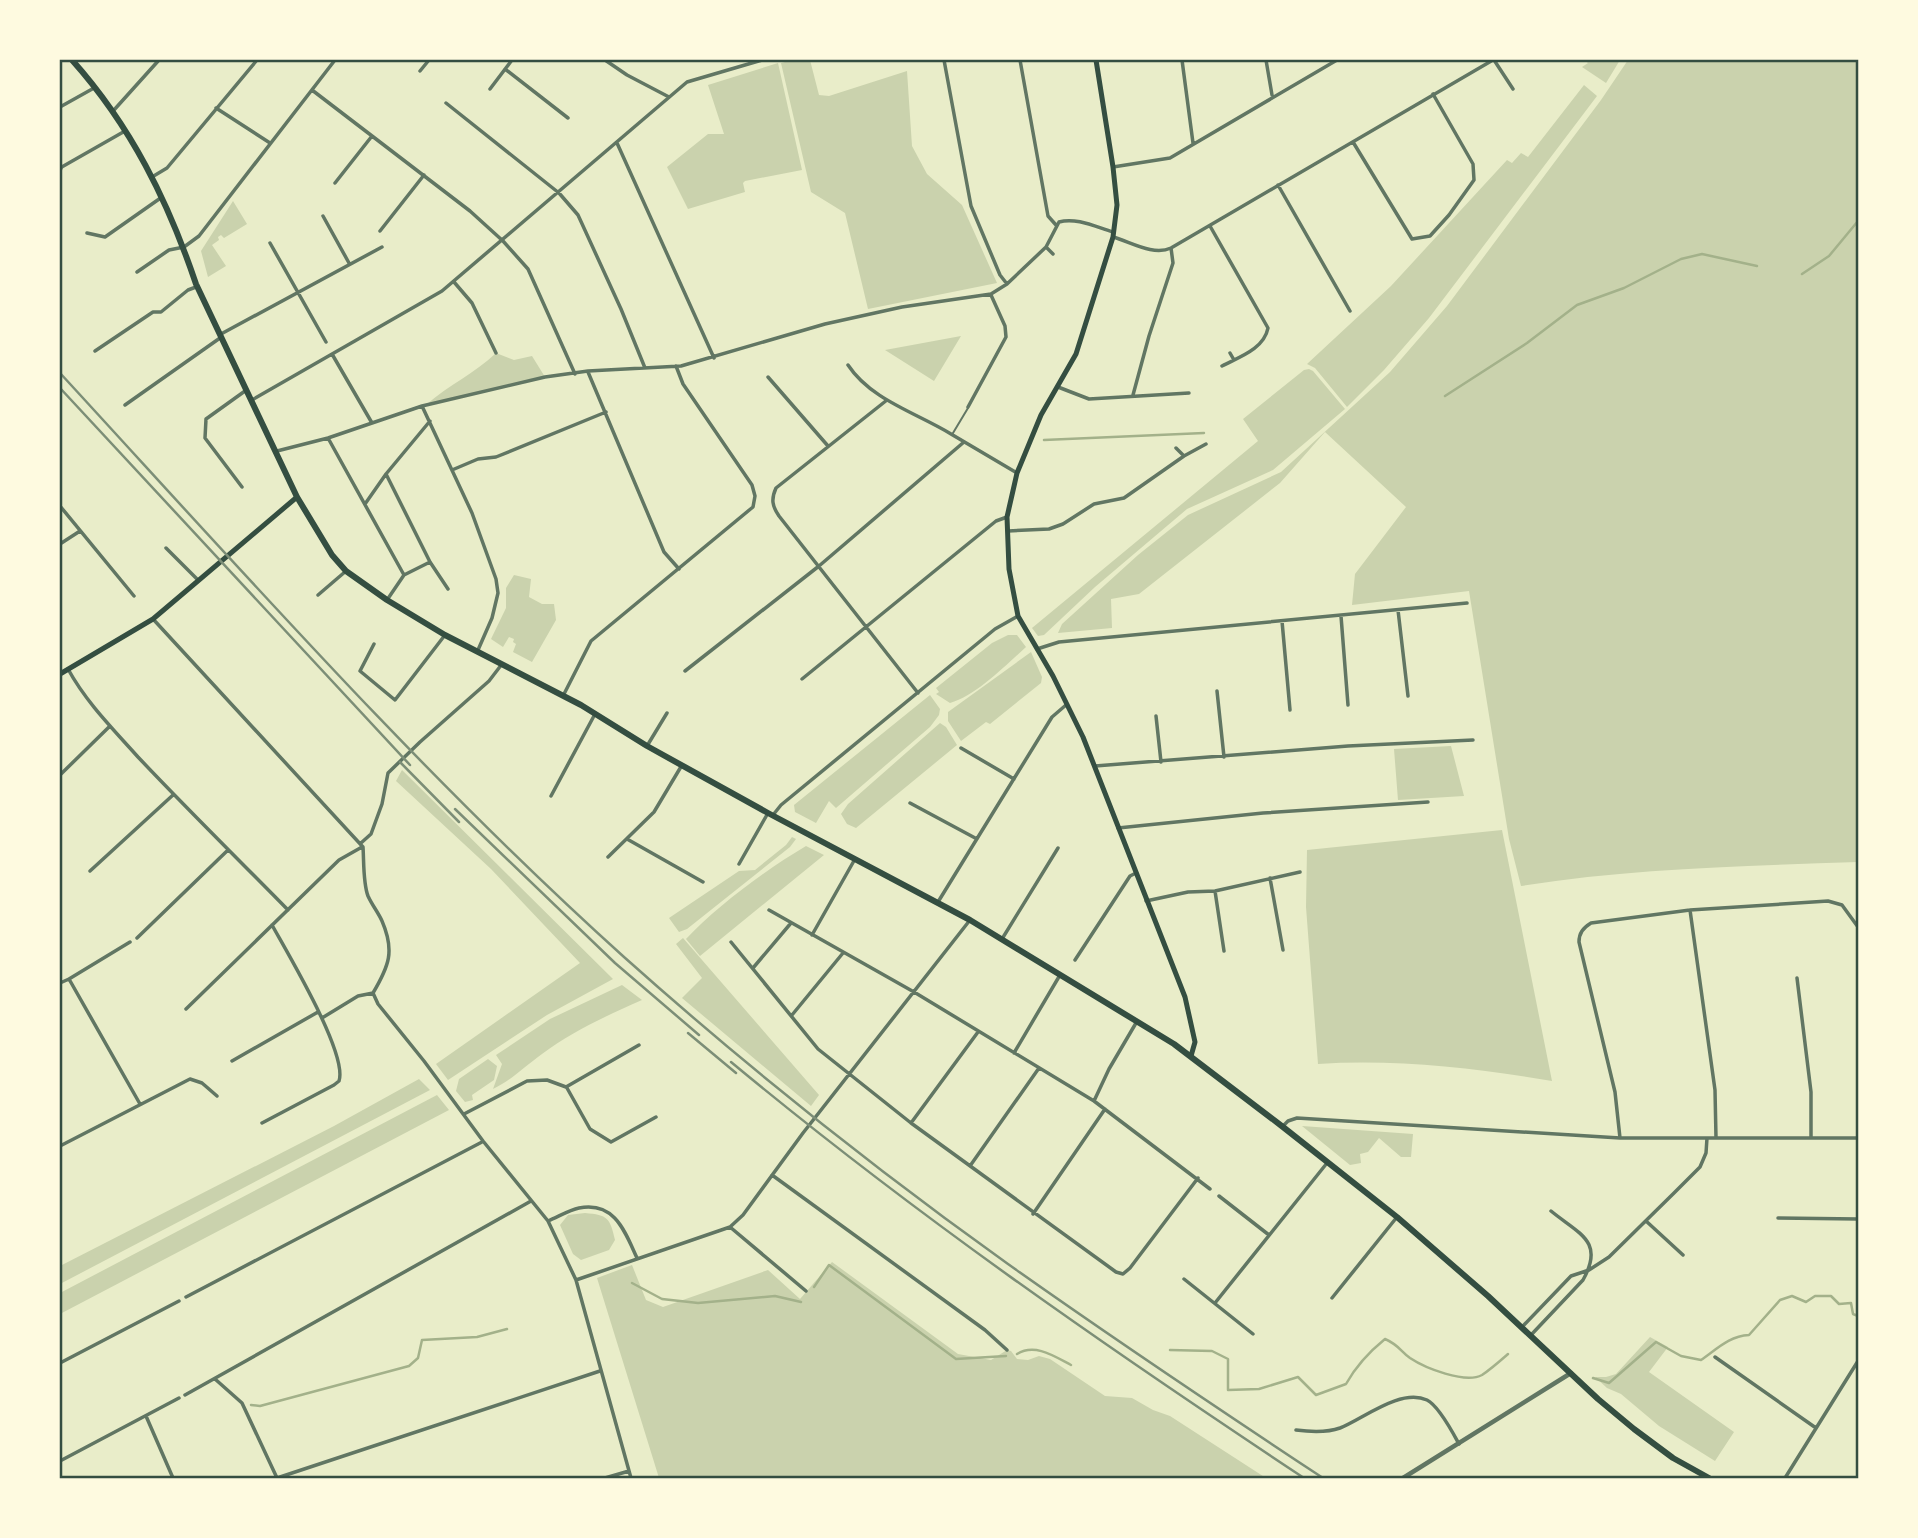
<svg xmlns="http://www.w3.org/2000/svg" width="1918" height="1538" viewBox="0 0 1918 1538" font-family="'Sofia Sans Condensed',sans-serif">
<rect width="100%" height="100%" fill="#e9edc9"/>
<!-- green -->
<path fill="#cad2ad" d="M793,60h17l9,35 10,1 78,-25 5,75 15,28 35,31 35,78 -129,26 -23,-96 -34,-21 -30,-129z
M1584,60h36l-14,23 -24,-16 6,-4z
M1628,60h230v802c-112,4 -226,6 -337,24l-12,-47 -40,-248 -117,14 3,-31 51,-67 -81,-75 -45,51 -141,111 -28,5 1,29 -54,5 4,-9 76,-69 50,-40 93,-43 109,-100 57,-66 154,-206z
M778,63l24,107 -57,11 -2,2 2,9 -57,17 -21,-42 41,-33h16l-16,-49z
M1584,85l13,11 -168,222 -45,52 -37,37 -32,-39 -8,-4 84,-78 116,-126 5,3 9,-10 7,4z
M233,201l14,23 -23,14 -3,-3 -3,2 1,3 -7,5 14,21 -18,11 -7,-26z
M961,336l-27,45 -49,-31z
M496,353l18,7 18,-4 13,21 -118,27c22,-19 48,-31 69,-51z
M1309,369l4,2 32,38 -72,61 -86,39 -92,78 -51,48 -6,1 -6,-8 226,-187 -15,-22 61,-49z
M514,575l17,4 -2,18 13,7h12l2,16 -24,42 -19,-10 3,-8 -3,-2 1,-3 -5,-2 -6,10 -12,-8 15,-31v-20z
M1008,635h9l9,12c-20,18 -50,49 -76,56l-14,-9 3,-2 -3,-4 56,-45z
M1031,652l11,25 -1,6 -51,41 -4,-2 -25,19 -13,-20v-9z
M930,695l10,14 -1,6 -9,12 -94,81 -7,-7 -13,22 -21,-11 -1,-7z
M940,723l6,4 11,18 -101,83 -9,-4 -6,-10 7,-10z
M1451,746l13,50 -66,4 -4,-51z
M402,770l211,209 -66,36 -99,65 -12,-16 144,-101 -89,-94 -95,-88z
M1502,830l50,251c-77,-13 -156,-22 -234,-17l-12,-157 1,-57z
M792,837l4,2 -6,8 -103,82 -8,3 -10,-14 70,-47 16,-1 31,-25z
M806,846l18,9 -124,101 -14,-17c31,-33 81,-70 120,-93z
M683,938l136,157 -8,11 -129,-108 20,-20 -26,-34z
M622,985l20,15c-34,15 -71,32 -100,54 -18,13 -29,25 -49,35l9,-25 -6,-9 54,-36z
M488,1059l9,7 -3,14 -22,15 1,5 -8,2 -9,-11 3,-12z
M419,1079l11,11 -370,194v-18l274,-140z
M437,1095l12,15 -389,204v-21z
M1302,1126l111,8 -2,23h-10l-22,-19 -11,14 -8,2 1,9 -11,2z
M585,1213c23,2 25,5 30,27l-6,10 -28,10 -8,-6 -13,-29 8,-10z
M832,1262l126,92 33,6 16,-10 4,1 6,8 11,1 11,-4 11,3 55,37 27,2 21,12 17,6 96,62h-607l-62,-200 35,-13 14,35 17,7 105,-37 32,29z
M1650,1337l18,10 -19,25 85,60 -19,29 -56,-35 -38,-32 -14,-6 -12,-11h11l10,-3z"/>
<g fill="none" stroke-linecap="round" stroke-linejoin="round">
<!-- stream -->
<path stroke="#a3b18a" stroke-width="2.5" d="M1802,274l27,-18 29,-35
M1445,396l82,-53 50,-38 47,-17 57,-29 21,-5 55,12
M1044,440l160,-7
M632,1283l30,16 36,4 77,-7 26,6
M814,1287l15,-22 127,94 50,-3
M1170,1350l42,1 16,8v31l31,-1 39,-12 18,18 30,-11c10,-18 23,-32 39,-45 14,6 15,12 25,19 15,10 55,26 72,17 9,-6 18,-14 26,-21
M1017,1354c18,-11 37,2 54,11
M1593,1378l16,5 47,-41 25,14 20,4c16,-11 28,-24 48,-25l31,-35 12,-4 14,6 9,-6h16l8,8 12,-1 2,11 5,2
M251,1405l9,1 149,-40 9,-8 4,-18 55,-3 30,-8"/>
<!-- service -->
<path stroke="#617663" stroke-width="2" d="M60,174l2,-7
M953,433l15,-25"/>
<!-- minor -->
<path stroke="#617663" stroke-width="3.5" d="M605,60l22,15 42,22
M944,60l27,146 29,69 7,9
M1020,60l28,156 8,9
M1182,60l11,83
M1266,60l6,35
M1494,60l19,29
M505,69l63,49
M420,71l9,-11
M490,89l22,-29
M312,90l158,121 33,30 25,28 47,105
M446,103l113,90 19,22 43,94 24,59
M60,107l34,-19
M216,108l54,35
M114,110l45,-50
M1353,142l59,97 18,-3 19,-21 25,-35 -1,-16 -40,-70
M617,143l97,215
M1113,167l57,-9 167,-98
M60,168l65,-37
M152,177l15,-9 90,-108
M335,183l37,-47
M1278,185l72,126
M323,216l26,47
M1210,226l58,102c-4,21 -29,29 -46,38
M380,231l44,-56
M87,233l18,4 57,-40
M1113,237c18,5 40,19 58,11l322,-188
M270,243l56,99
M1046,247l7,7
M137,272l32,-22 15,-3 15,-11 136,-176
M454,282l18,21 24,50
M221,334l161,-87
M95,351l58,-39h8l27,-22 8,-3
M1230,353l4,7
M332,354l40,69
M848,365c23,35 69,48 103,69 22,13 44,26 66,39
M588,372l76,180 15,17
M768,377l60,69
M1058,387l31,12 100,-6
M1133,395l16,-59 24,-73 -2,-15
M252,400l190,-109 245,-209 75,-22
M887,400l-111,88c-5,11 -4,18 3,28l139,177
M125,405l95,-67
M422,406l50,107 24,66 2,14 -6,25 -14,32
M968,407l38,-70 -1,-11 -14,-31
M328,438l76,137
M1176,448l8,8
M277,451l51,-13 94,-32 123,-29 43,-6 93,-5 144,-42 77,-17 89,-13 16,-10 39,-37 13,-25c17,-5 37,5 54,10
M452,470l26,-11 18,-2 110,-45
M386,474l44,88 18,27
M242,487l-37,-49 1,-19 39,-28
M365,504l21,-30 44,-53
M60,506l74,90
M1008,531l41,-2 14,-5 31,-20 30,-6 60,-42 22,-12
M60,544l20,-13
M166,548l32,32
M318,595l28,-24
M387,600l17,-25 26,-13
M1398,610l10,86
M1341,616l7,89
M153,619l210,228c1,15 0,36 5,49 4,9 10,16 14,25 13,30 7,45 -9,72l-15,3 -36,22
M1282,621l8,89
M374,644l-14,27 35,29 50,-65
M1037,649l22,-7 408,-39
M68,669c18,33 45,60 70,88 49,52 100,102 150,153
M685,671l134,-105 145,-124
M802,679l194,-158 11,-4
M1217,691l7,66
M563,696l28,-55 162,-134 2,-11 -3,-11 -69,-101 -7,-18
M1156,716l5,46
M647,746l20,-33
M961,748l53,31
M1095,766l253,-20 125,-6
M60,775l50,-49
M551,796l44,-82
M910,803l67,36
M773,815l8,-10 214,-176 23,-13
M1118,828l145,-15 165,-11
M627,839l76,43
M361,843l10,-9 11,-30 6,-31 32,-31 69,-61 13,-17
M608,857l46,-45 28,-47
M739,864l29,-51
M90,871l83,-76
M1270,878l13,72
M1215,891l9,60
M1146,901l42,-9 27,-1 85,-19
M938,902l114,-185 14,-12
M769,910l145,82 180,109 116,88
M1690,910l25,180 1,48
M812,935l43,-76
M137,938l91,-88
M1002,939l56,-91
M731,942l87,107 93,74 205,149 7,2 7,-6 68,-90
M1075,960l55,-84 6,-3
M753,968l38,-45
M1797,978l14,114v46
M69,979l61,-37
M60,983l9,-4 71,125
M373,993l5,11 46,57 59,80 65,80 28,59 55,198
M186,1009l153,-149 23,-13
M792,1015l51,-62
M1014,1053l46,-78
M232,1061l86,-49
M567,1088l23,41 21,13 45,-25
M1094,1101l15,-32 27,-46
M464,1114l63,-33 20,-1 19,7 73,-42
M262,1123l72,-38 5,-4c9,-27 -51,-127 -67,-156
M911,1123l67,-91
M1283,1126l5,-5 9,-3 323,20h238
M1620,1138l-5,-46 -36,-150c0,-9 4,-14 12,-19l99,-13 138,-9 14,4 16,22
M60,1146l130,-67 12,4 15,13
M970,1166l69,-98
M772,1175l213,155 22,20
M1219,1196l50,39
M1033,1214l72,-105
M1778,1218l80,1
M548,1221c10,-4 21,-11 31,-13 36,-7 46,24 58,50
M1646,1221l37,34
M730,1227l76,64
M1184,1279l69,55
M576,1280l154,-53 13,-12 60,-82 167,-213
M186,1297l296,-155
M1332,1298l65,-81
M1215,1303l112,-140
M1522,1327l49,-51 18,-6 20,-13 64,-63 27,-27 6,-14 1,-15
M1531,1335l52,-55c22,-39 -4,-46 -32,-69
M1715,1357l101,71
M60,1363l119,-62
M215,1379l27,24 35,75
M185,1395l346,-194
M146,1416l27,62
M1296,1430c15,2 30,3 44,-2 23,-9 60,-40 87,-28 12,6 26,33 32,44
M60,1461l119,-63
M277,1478l323,-107
M605,1478l24,-7
M1785,1478l73,-117"/>
<!-- tertiary -->
<path stroke="#617663" stroke-width="4.5" d="M1403,1478l168,-105"/>
<!-- secondary -->
<path stroke="#344e41" stroke-width="5" d="M1096,60l17,107 4,38 -4,32 -37,117 -35,61 -24,58 -10,44 2,52 9,47 35,60 30,61 102,260 10,45 -4,14
M60,674l93,-55 144,-122"/>
<!-- trunk -->
<path stroke="#344e41" stroke-width="6" d="M72,60c59,66 96,141 124,224l101,213 35,58 14,16 41,29 58,35 136,70 66,41 121,67 202,107 204,124 109,83 114,90 91,79 110,103 36,30 39,29 36,20"/>
<!-- rail -->
<path stroke="#7c8e77" stroke-width="2.5" d="M60,373c183,199 363,403 564,584 122,109 251,212 384,307 103,73 209,144 315,214
M60,388l350,377
M400,762l59,60
M455,809l160,154 84,72
M688,1033l48,40
M731,1062c183,152 375,285 573,416"/>
</g>
<!-- border -->
<rect width="1918" height="1538" fill="none" stroke="#fefae0" stroke-width="122"/>
<rect x="61" y="61" width="1796" height="1416" fill="none" stroke="#344e41" stroke-width="2.5"/>
</svg>
